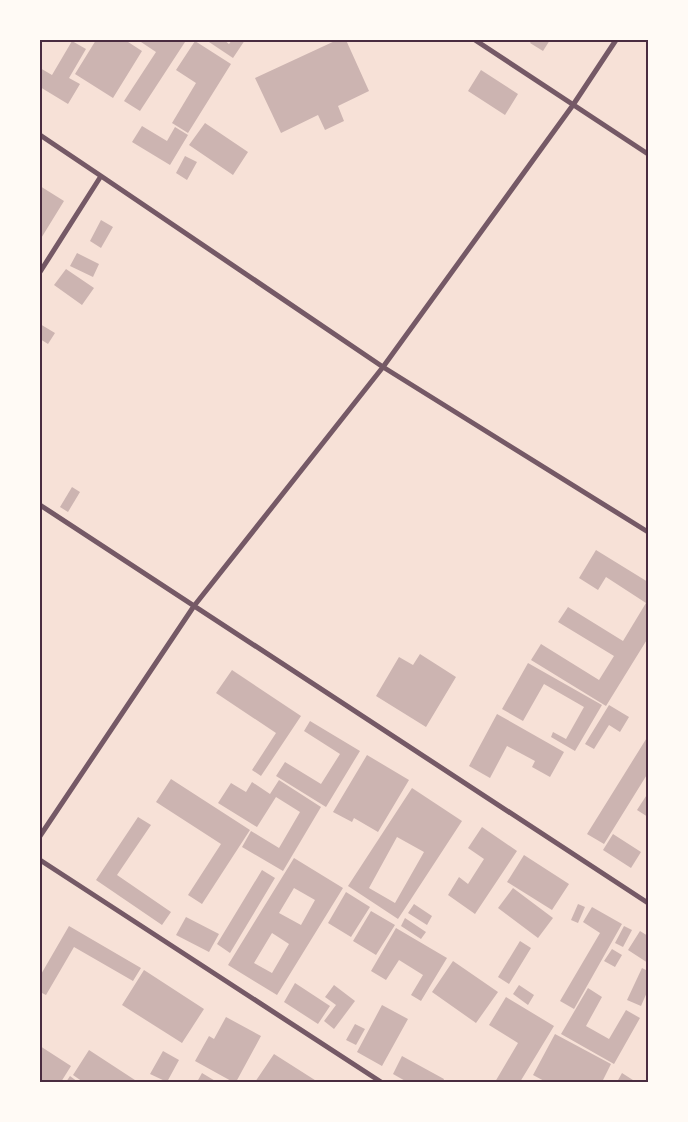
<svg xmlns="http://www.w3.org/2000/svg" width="688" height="1122" viewBox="0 0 688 1122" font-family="Inter,sans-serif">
<rect width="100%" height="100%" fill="#f7e1d7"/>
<!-- building -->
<path fill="#ccb4b1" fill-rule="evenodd" d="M96,40h29l17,11 -29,47 -38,-24z
M138,40h44l3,2 -45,69 -16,-10 32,-49z
M206,40h18l5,4 3,-4h13l-12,18z
M337,40h9l23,51 -31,15 6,15 -19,9 -7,-15 -37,18 -26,-55z
M532,40h18l-7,11 -13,-8z
M72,41l14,8 -17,29 11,6 -12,20 -28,-17v-19l12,7z
M195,41l36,23 -43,69 -16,-10 24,-40 -20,-13z
M481,70l37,24 -13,21 -37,-24z
M205,123l43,29 -15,23 -44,-30z
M142,126l25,15 8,-14 13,8 -18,30 -38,-23z
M185,156l12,6 -10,18 -11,-7z
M40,186l24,15 -24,39z
M101,220l12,7 -12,21 -11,-7z
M77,253l22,11 -6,13 -23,-11z
M66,269l28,19 -12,17 -28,-20z
M40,324l15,9 -7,11 -8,-5z
M72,487l8,5 -12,20 -8,-5z
M596,550l52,32v56l-42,68 -75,-46 10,-16 58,36 15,-24 -56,-34 10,-15 55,34 23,-38 -40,-26 -8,13 -19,-12z
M420,654l36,23 -30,50 -50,-31 23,-39 14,8z
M528,663l74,42 -27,46 -24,-14 2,-5 13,7 18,-32 -40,-23 -21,37 -21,-12z
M232,670l69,46 -40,60 -9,-6 24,-37 -60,-40z
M609,705l20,12 -9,15 -11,-7 -15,24 -9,-5z
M497,714l67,38 -14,25 -18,-10 3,-6 -28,-15 -17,32 -21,-12z
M310,721l50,30 -34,56 -50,-31 9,-14 36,22 19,-30 -36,-23z
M648,736v37l-44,71 -17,-10z
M367,755l42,25 -31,52 -24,-14 -2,4 -19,-10z
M171,779l79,51 -48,74 -14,-9 33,-51 -65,-42z
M279,780l42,27 -38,64 -41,-24 9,-16 28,17 21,-36 -24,-15 -19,30 -39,-24 13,-20 15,9 6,-10 18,12z
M412,788l50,33 -64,98 -50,-33zM397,837l27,15 -29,51 -26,-15z
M648,793v24l-11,-7z
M138,817l13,8 -34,50 54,37 -9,13 -66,-45z
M482,827l35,24 -42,63 -27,-19 11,-18 9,7 16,-25 -16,-11z
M613,834l28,18 -10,16 -28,-18z
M524,855l45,29 -17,26 -45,-28z
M294,858l49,30 -66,107 -49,-30zM294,888l21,12 -14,25 -22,-12zM272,933l17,11 -17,29 -18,-10z
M262,870l13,8 -45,75 -13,-9z
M513,888l40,30 -15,20 -40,-30z
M346,892l24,15 -19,30 -23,-14z
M414,904l18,12 -5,9 -19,-12z
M578,904l7,3 -7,16 -7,-3z
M592,907l30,17 -48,85 -14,-8 40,-68 -17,-11z
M371,911l24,14 -19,30 -23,-14z
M186,917l33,17 -10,18 -33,-17z
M405,918l21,14 -5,7 -20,-13z
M69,926l72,42 -8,13 -59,-34 -28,48 -6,-3v-16z
M624,926l8,4 -9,17 -8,-4z
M396,928l51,30 -26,43 -10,-6 12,-20 -24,-15 -13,20 -15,-9z
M640,931l8,5v27l-20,-13z
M520,941l11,7 -22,36 -11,-7z
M612,949l10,6 -7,12 -11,-6z
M453,961l45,31 -22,31 -44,-31z
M642,968l6,3v19l-7,16 -14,-6z
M144,970l60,39 -22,34 -60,-38z
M295,983l35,23 -12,18 -34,-22z
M334,985l21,16 -21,28 -10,-8 12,-16 -11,-8z
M519,985l15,10 -6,10 -15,-11z
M588,988l14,9 -16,29 23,13 17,-29 14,8 -26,46 -53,-30z
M506,997l48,29 -34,56h-25l23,-39 -29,-18z
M382,1005l26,14 -26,47 -25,-14z
M226,1017l35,19 -25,46h-3l-38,-21 14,-25 5,3z
M355,1024l10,5 -9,16 -10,-5z
M555,1034l56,30 -9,18h-56l-13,-7z
M40,1046l31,20 -10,16h-21z
M89,1050l49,32h-55l-10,-7z
M163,1051l16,9 -12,22 -17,-8z
M274,1054l44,28h-63z
M402,1056l42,23 -1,3h-36l-14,-8z
M202,1073l15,9h-20z
M622,1073l14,9h-19z
M70,1076l8,6h-12z"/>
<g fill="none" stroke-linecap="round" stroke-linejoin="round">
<!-- minor -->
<path stroke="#755966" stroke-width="5" d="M475,40l173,114
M40,135l61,41 282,191 265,165
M40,272l61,-96
M40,505l608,398
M40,836l154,-230 189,-239 190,-262 43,-65
M40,860l341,222"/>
</g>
<!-- border -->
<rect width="688" height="1122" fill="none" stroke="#fffaf5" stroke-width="82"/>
<rect x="41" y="41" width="606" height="1040" fill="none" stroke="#4a2c40" stroke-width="2"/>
</svg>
